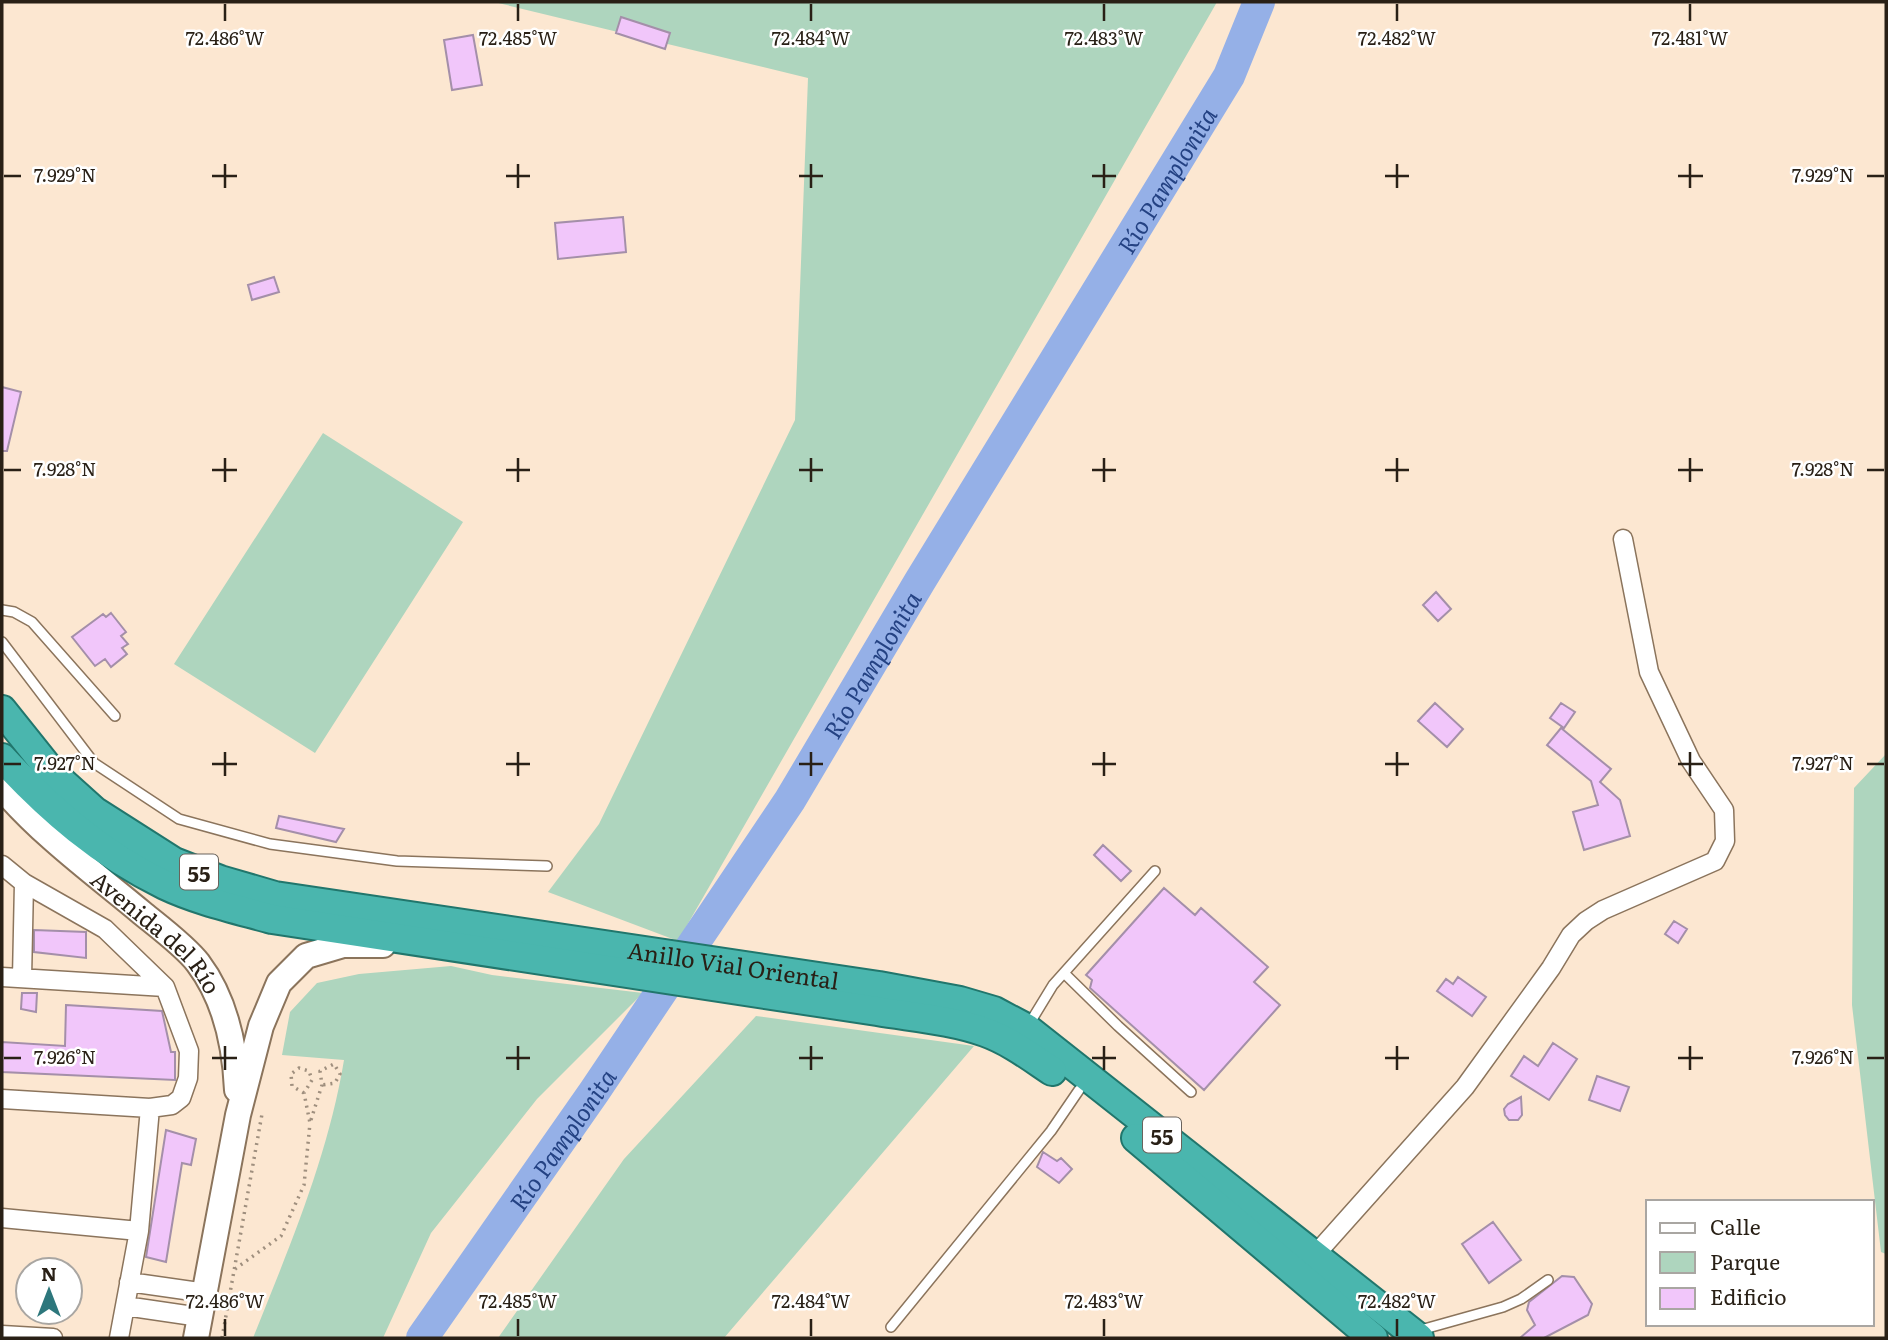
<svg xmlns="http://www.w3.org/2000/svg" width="1888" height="1340" viewBox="0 0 1888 1340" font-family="Literata,serif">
<rect width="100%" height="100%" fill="#fce7d1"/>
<!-- green -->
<path fill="#aed5be" d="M494,2h723l-539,939 -130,-49 51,-68 196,-404 13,-342z
M323,433l140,89 -148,231 -141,-89z
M1886,754v500l-5,-2 -29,-247 2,-217z
M451,966l41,9 151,18 -106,106 -106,134 -48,105h-130c36,-90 75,-181 91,-278l-62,-5 8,-43 27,-29 42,-9z
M756,1016l218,30 -250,292h-226l126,-179z"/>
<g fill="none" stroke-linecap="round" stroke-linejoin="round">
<!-- river -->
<path stroke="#95b0e7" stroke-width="32" id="s1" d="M422,1338l172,-246 196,-292 130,-219 309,-505 30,-74"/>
</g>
<!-- building -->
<path fill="#f1c6fa" stroke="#a48fa9" stroke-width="2" d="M621,17l49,16 -5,16 -49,-16z
M473,35l9,50 -30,5 -8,-50z
M623,217l3,35 -68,7 -3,-36z
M274,277l5,15 -27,8 -4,-15z
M2,387l19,5 -14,59h-5z
M1436,592l15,17 -13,12 -15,-16z
M111,613l15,19 -5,4 7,8 -6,4 5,6 -16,13 -6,-8 -10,7 -23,-29 31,-23 3,3z
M1435,703l28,26 -16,18 -29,-26z
M1561,703l14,9 -11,16 -14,-10z
M1561,728l50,41 -11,13 20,18 10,36 -46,14 -11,-38 25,-7 -7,-24 -44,-36z
M279,816l65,13 -8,13 -60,-14z
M1103,845l28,26 -10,10 -27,-26z
M1164,888l31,27 6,-7 67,59 -14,15 26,23 -76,85 -114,-102 2,-8 -6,-5z
M1674,921l13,8 -9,14 -13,-9z
M34,930l52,2v26l-52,-6z
M1458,977l28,20 -14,19 -35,-25 9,-12 7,5z
M22,993h15l-1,19 -15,-3z
M66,1005l96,6 9,41h4v28l-173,-8v-30l63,4z
M1553,1043l24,16 -28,41 -38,-24 13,-20 14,10z
M1597,1076l32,11 -9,24 -31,-11z
M1521,1097l1,18 -4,5h-9l-4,-5 -1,-6 4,-5z
M166,1130l30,9 -5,26 -9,-2 -16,99 -20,-5z
M1043,1152l14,9 4,-3 11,11 -13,14 -22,-16z
M1493,1222l28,38 -32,23 -27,-39z
M1562,1276l12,1 18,27 -4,11 -44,23h-24l15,-13 -8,-15 2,-8z"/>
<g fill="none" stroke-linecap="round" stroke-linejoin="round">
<defs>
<path id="service" d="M2,610l12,2 18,10 83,94
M2,642l92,121 85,56 91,25 127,17 150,5
M1064,973l54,53 73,66
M1028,1026l25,-41 102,-114
M891,1327l160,-196 28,-41
M1417,1331l86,-24 18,-8 27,-19"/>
<path id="minor" d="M2,865l22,18 81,46 60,58 24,64 -1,27 -7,20 -9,7 -22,3 -11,123 -20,107
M2,977l163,10
M22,978l2,-95
M2,1099l148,9
M2,1218l137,13
M1315,1255l150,-168 86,-119 20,-33 15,-14 17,-11 112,-49 10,-20 -1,-31 -33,-49 -42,-89 -26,-133
M129,1282l77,11
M125,1306l75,11
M2,1335l51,3"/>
<g id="secondary">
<path id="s2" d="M2,788c41,48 92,85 140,125 16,13 44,34 56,50 28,37 37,82 39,127"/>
<path d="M196,1338l42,-223 23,-89 18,-43 27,-27 37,-11h40"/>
</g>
<g id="trunk">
<path id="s3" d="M2,710l52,65 40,36 80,51 46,18 55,16 604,90 81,15 34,10 32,17 393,310"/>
<path d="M2,758c48,52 99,96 163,127 34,16 71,24 107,34l605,92c35,6 74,9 108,21 25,9 46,25 67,39"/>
<path d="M1136,1138l237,200"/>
</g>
</defs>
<!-- service casing -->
<use href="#service" stroke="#8b745c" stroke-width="12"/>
<!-- minor casing -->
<use href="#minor" stroke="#8b745c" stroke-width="21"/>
<!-- secondary casing -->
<use href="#secondary" stroke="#8b745c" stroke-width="28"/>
<!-- trunk casing -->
<use href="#trunk" stroke="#21766c" stroke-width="32"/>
<!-- path -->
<path stroke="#9f8f7e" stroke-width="3.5" stroke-dasharray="2 5" stroke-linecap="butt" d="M304,1093l-12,-7 -1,-12 8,-6 10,3 3,9 -8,13 6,30 12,-38 -2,-14 14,-7 6,10 -5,9 -13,2
M235,1269l46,-33 23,-51 6,-62
M222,1338l40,-224"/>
<!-- service -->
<use href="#service" stroke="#fff" stroke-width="9"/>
<!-- minor -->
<use href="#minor" stroke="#fff" stroke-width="18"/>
<!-- secondary -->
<use href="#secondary" stroke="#fff" stroke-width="24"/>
<!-- trunk -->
<use href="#trunk" stroke="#4ab6ae" stroke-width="28"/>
</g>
<!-- ticks -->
<path fill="none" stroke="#292016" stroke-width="2.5" d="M225,4v17M518,4v17M811,4v17M1104,4v17M1397,4v17M1690,4v17M225,164v24M518,164v24M811,164v24M1104,164v24M1397,164v24M1690,164v24M4,176h17M212,176h25M506,176h24M799,176h24M1092,176h24M1385,176h24M1678,176h25M1867,176h17M225,458v24M518,458v24M811,458v24M1104,458v24M1397,458v24M1690,458v24M4,470h17M212,470h25M506,470h24M799,470h24M1092,470h24M1385,470h24M1678,470h25M1867,470h17M225,752v24M518,752v24M811,752v24M1104,752v24M1397,752v24M1690,752v24M4,764h17M212,764h25M506,764h24M799,764h24M1092,764h24M1385,764h24M1678,764h25M1867,764h17M225,1046v24M518,1046v24M811,1046v24M1104,1046v24M1397,1046v24M1690,1046v24M4,1058h17M212,1058h25M506,1058h24M799,1058h24M1092,1058h24M1385,1058h24M1678,1058h25M1867,1058h17M225,1319v17M518,1319v17M811,1319v17M1104,1319v17M1397,1319v17"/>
<g text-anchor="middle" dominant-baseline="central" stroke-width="5" stroke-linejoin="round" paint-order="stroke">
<!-- shield labels -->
<g fill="#fff" stroke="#69635c" stroke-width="2">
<rect x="180" y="854.5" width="38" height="35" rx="5"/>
<rect x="1143" y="1117.5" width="38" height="35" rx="5"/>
</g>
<g font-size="21" font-weight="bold" fill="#292016">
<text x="199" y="872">55</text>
<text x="1162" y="1135">55</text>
</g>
<!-- street labels -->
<g font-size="23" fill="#292016" stroke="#fff">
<text stroke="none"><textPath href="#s2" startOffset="212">Avenida del Río</textPath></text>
<text stroke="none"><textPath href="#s3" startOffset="802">Anillo Vial Oriental</textPath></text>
</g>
<!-- water labels -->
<g font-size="24" font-style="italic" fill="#244283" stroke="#fff">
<text stroke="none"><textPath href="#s1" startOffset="1377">Río Pamplonita</textPath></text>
<text stroke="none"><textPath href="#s1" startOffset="810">Río Pamplonita</textPath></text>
<text stroke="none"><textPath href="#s1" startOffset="243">Río Pamplonita</textPath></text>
</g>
</g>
<g font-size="18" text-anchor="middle" fill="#292016" stroke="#fff" stroke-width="5" stroke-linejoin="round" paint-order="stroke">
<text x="225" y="45">72.486°W</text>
<text x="518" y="45">72.485°W</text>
<text x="811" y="45">72.484°W</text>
<text x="1104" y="45">72.483°W</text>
<text x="1397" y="45">72.482°W</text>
<text x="1690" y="45">72.481°W</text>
<text x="65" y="182">7.929°N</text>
<text x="1823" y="182">7.929°N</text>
<text x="65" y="476">7.928°N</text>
<text x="1823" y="476">7.928°N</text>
<text x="65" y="770">7.927°N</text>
<text x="1823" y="770">7.927°N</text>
<text x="65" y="1064">7.926°N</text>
<text x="1823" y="1064">7.926°N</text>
<text x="225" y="1308">72.486°W</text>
<text x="518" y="1308">72.485°W</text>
<text x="811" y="1308">72.484°W</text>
<text x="1104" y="1308">72.483°W</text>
<text x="1397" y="1308">72.482°W</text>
</g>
<!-- border -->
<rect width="1888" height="1340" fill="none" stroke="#292016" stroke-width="7"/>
<!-- legend -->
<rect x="1646" y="1200" width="228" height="126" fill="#ffffff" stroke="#a9a6a2" stroke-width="2"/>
<rect x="1660" y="1223" width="35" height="10" fill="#ffffff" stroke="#a9a6a2" stroke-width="2"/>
<text x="1710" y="1235" font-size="21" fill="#292016">Calle</text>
<rect x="1660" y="1252" width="35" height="21" fill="#aed5be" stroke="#a9a6a2" stroke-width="2"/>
<text x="1710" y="1270" font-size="21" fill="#292016">Parque</text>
<rect x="1660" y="1288" width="35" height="21" fill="#f1c6fa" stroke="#a9a6a2" stroke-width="2"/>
<text x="1710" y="1305" font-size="21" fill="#292016">Edificio</text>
<!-- north arrow -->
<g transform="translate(49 1291)"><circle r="33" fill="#ffffff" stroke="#a9a6a2" stroke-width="2"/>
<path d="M0-5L12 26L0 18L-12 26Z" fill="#2d777c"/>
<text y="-10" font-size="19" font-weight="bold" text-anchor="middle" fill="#292016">N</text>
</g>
</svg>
